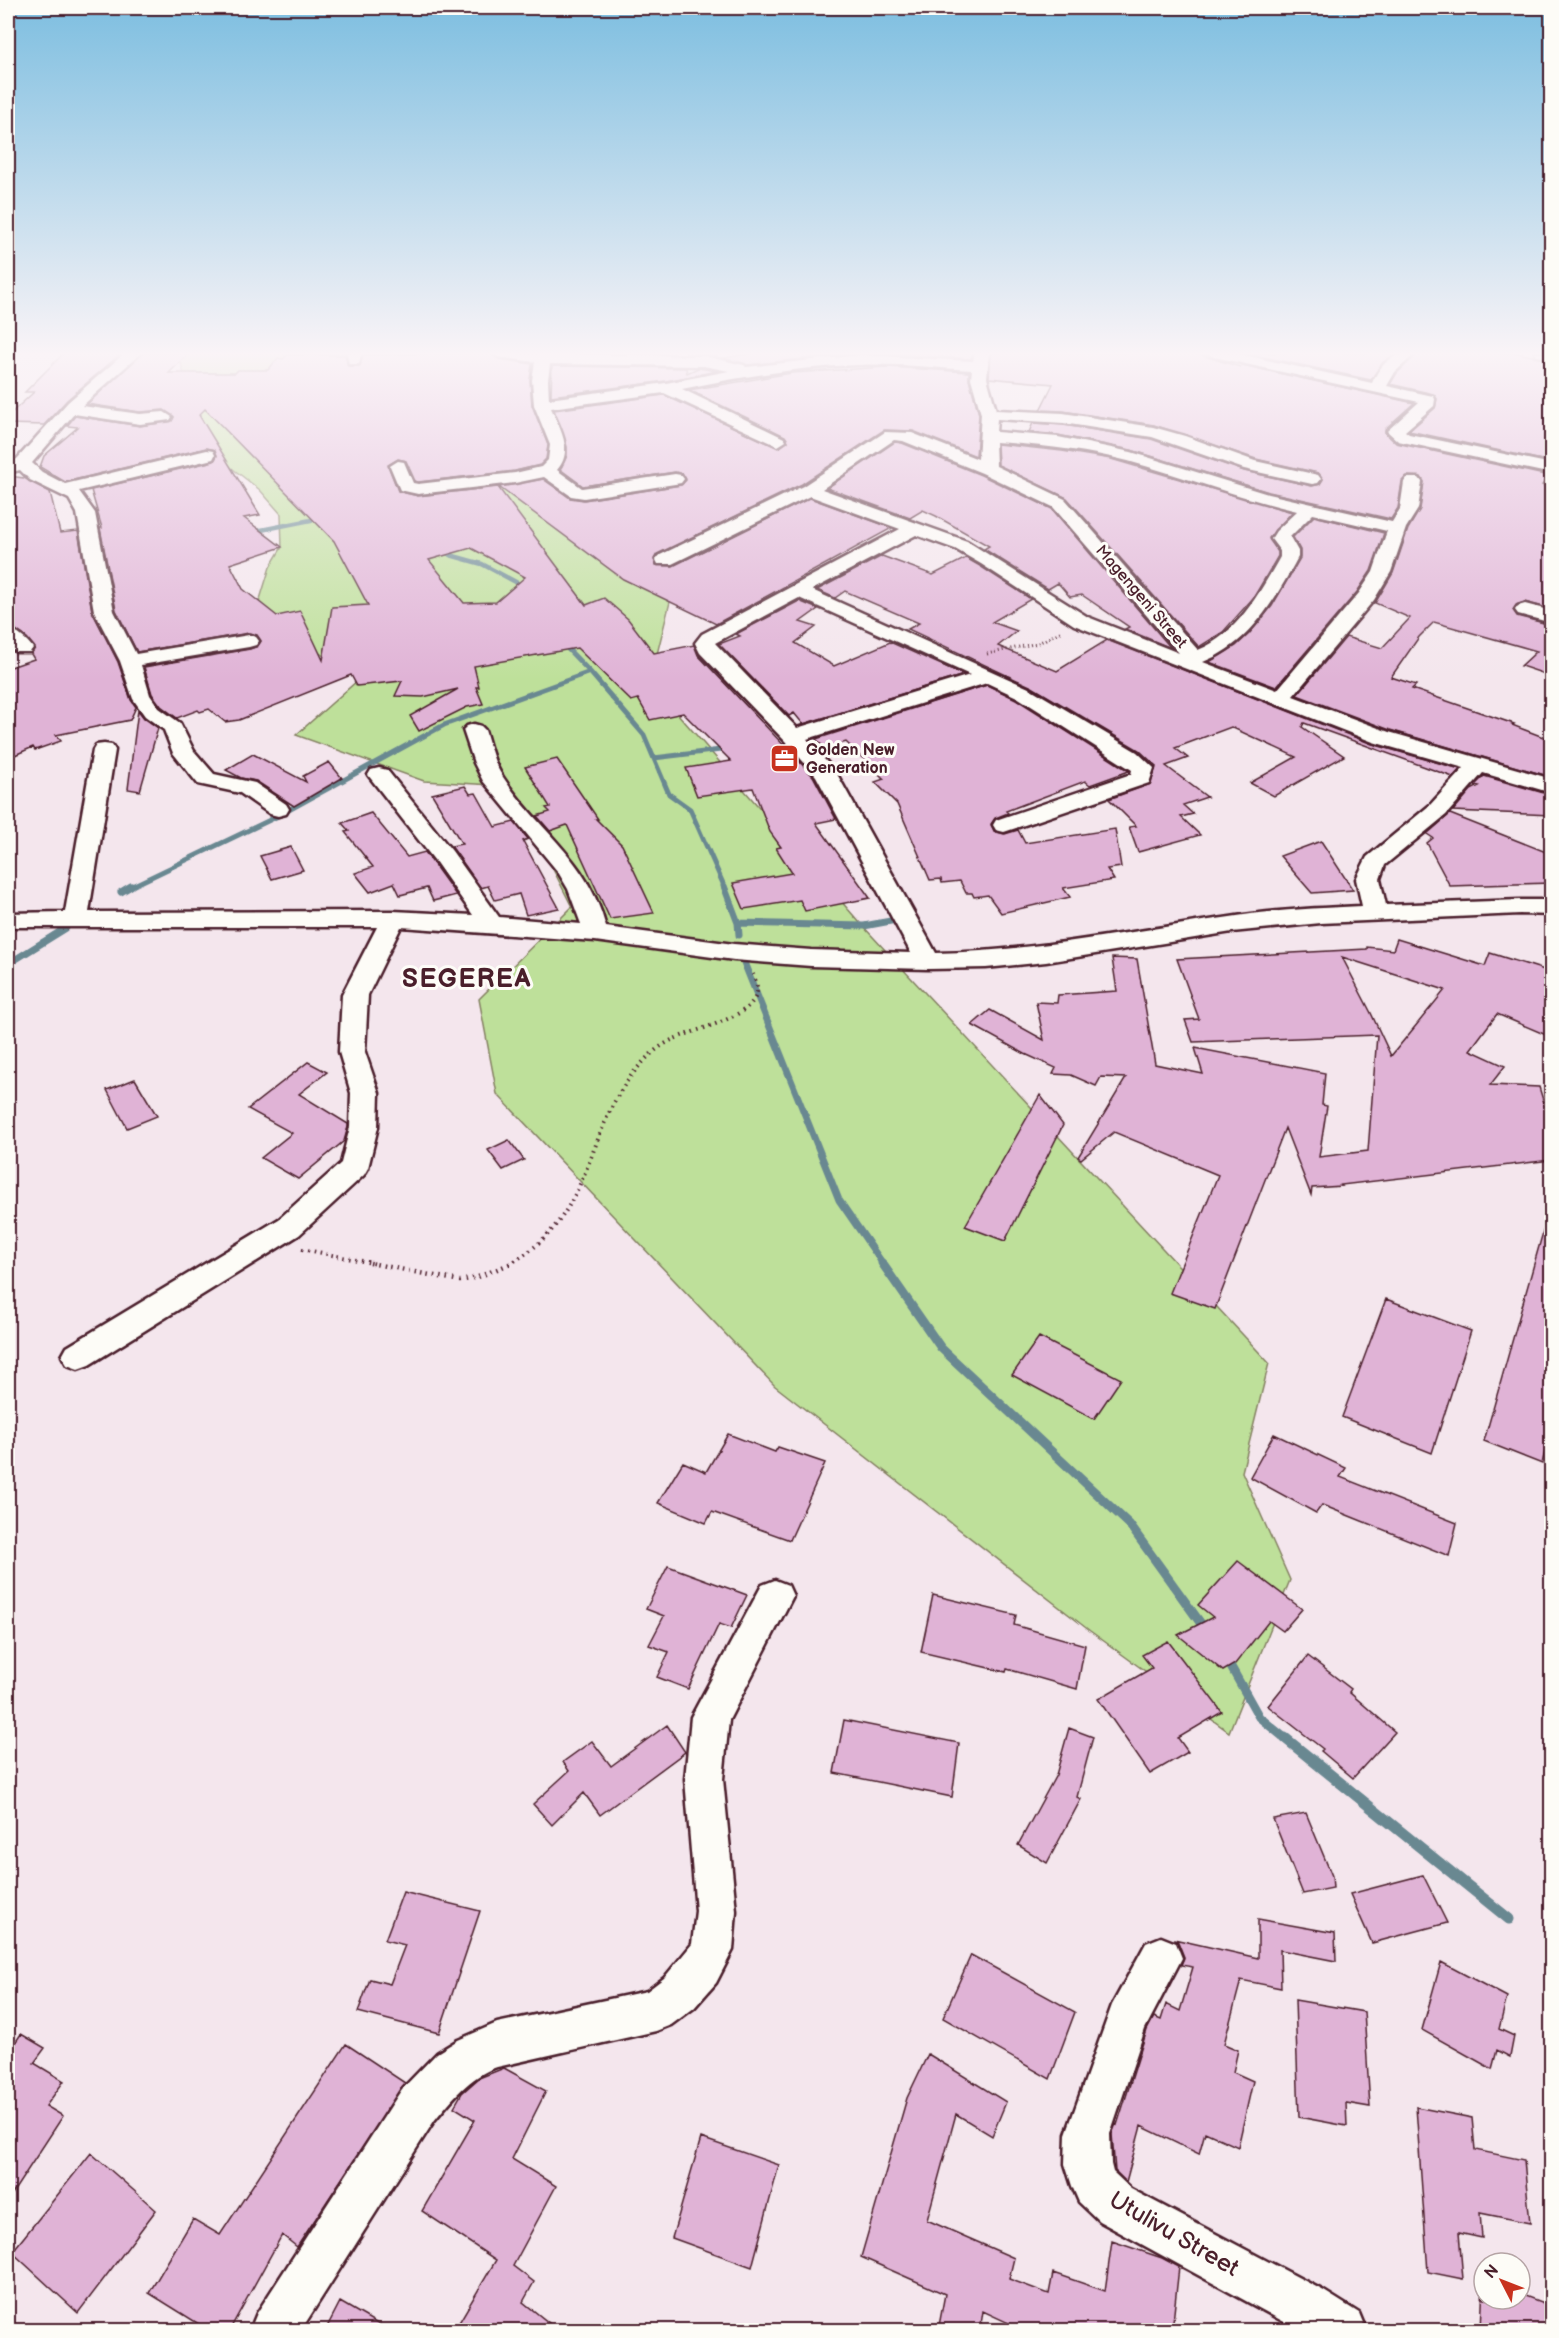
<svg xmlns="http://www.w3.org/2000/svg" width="1559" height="2338" viewBox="0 0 1559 2338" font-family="'Balsamiq Sans',sans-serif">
<rect width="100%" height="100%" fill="#f4e6ed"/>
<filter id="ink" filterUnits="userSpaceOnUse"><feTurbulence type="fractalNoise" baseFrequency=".0167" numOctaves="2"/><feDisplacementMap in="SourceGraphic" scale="12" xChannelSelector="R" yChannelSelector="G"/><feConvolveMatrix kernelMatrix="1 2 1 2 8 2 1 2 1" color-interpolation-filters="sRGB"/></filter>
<g filter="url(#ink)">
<!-- green -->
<path fill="#bee09a" stroke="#848062" stroke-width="1.5" d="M178,353h243l-3,29 87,71 86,26 79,123 -20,80 210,241 409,440 -27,109 48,108 -61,152 -139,-101 -315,-245 -278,-292 -18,-95 93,-92 -61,-121 -87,-5 -128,-46 62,-55 -101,-71 13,-42 12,-20 -1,-33 -21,-24 -99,-77 8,-6 18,-23z"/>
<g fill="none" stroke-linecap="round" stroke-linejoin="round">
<!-- stream-far4 -->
<path stroke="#698891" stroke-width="4.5" d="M559,464l6,-7 5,-15
M251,532l70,-14
M442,548l8,7 32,9 43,23"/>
<!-- stream-far3 -->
<path stroke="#698891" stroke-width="5" d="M590,672l54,63 25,59 21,15 35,79
M654,758l75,-9
M128,888l148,-71 168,-92 146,-53 -28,-29"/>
<!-- stream-far2 -->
<path stroke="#698891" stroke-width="7" d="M724,886l14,37 1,12
M121,892l10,-6
M738,923l126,3 32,-6
M741,955l98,245 44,64
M8,964l58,-36"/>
<!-- stream-far1 -->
<path stroke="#698891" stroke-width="9" d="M882,1263l59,85 188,176 78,108
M1226,1658l33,59 27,22"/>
<!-- stream -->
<path stroke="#698891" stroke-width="11" d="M1285,1738l224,181"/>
</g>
<!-- building -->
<path fill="#e0b3d6" stroke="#4a1f2b" stroke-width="1.5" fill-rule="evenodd" d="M64,353h58l-55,47 -23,25 -36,-1v-8l26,-24h-9z
M143,353h46l-20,20h66l3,-3h30l10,-12 5,1 4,-4h58l3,11h11l4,-11 127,-2 9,6 33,5 -2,16 2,25 16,40 -2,14 -6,6 -25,6 -97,11 -3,-1 -9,-20 -8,-2 -10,6 10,26 20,5 80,-9 88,118 18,-7 24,21 26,34 40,-8 4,10 115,121 23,43 -20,4 54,75 -65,13 -5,-11 -56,9 -11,-26 59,-10 -16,-25 5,-1 -11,-15 -17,-44 -56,8 -11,-28 45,-7 -48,-48 -33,7 -12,-21 -7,2 -54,-53 -103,18 5,21h-3l7,17 -16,3 -48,24 -9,-15 48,-27 -35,8 -28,-1 7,-15 -45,5 -6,-11 -112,45 -14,2 -16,-13 -9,3 -2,-2 -21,8 -16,-12 -9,-12 -8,-27 106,-18 8,-3 3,-5 -4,-6 -8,-2 -112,19 -21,-42 -16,-82h2l-11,-38 123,-29 3,-5 -2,-6 -9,-2 -141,34 -25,-15 4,-11 34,-29 -11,-1 8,-10 65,10 32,-5 2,-4 -10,-7 -24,2 -53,-8zM205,409l129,132 34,64 -36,2 -9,53 -23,-49 -23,5 -34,-27 -13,-25 52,-17 -38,-29 16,-3 -61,-100zM471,548l54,29 -29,25 -32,1 -35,-43z
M756,353h102l-111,12 -24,-7z
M866,353h107l-2,6z
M991,353h203l46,14 2,-2 172,38 -29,26v4l11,10 153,33 -7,9 9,3v121l-27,-7 -8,3 -3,5 4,6 34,9v51l-30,-10 16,-15 -103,-29 -15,15 -28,40 25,8 -4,4 102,35 -2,1 39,15v37l-161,-47 -93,-35 49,-58 36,11 28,-30 -35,-15 18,-30 15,-44 12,-20 4,-27 -3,-5 -14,-1 -5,5 -4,27 -7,11 -122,-27 -138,-42 -73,-15 -29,-3 4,-9 30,2 88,14 93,32 68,15 8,-2 3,-5 -5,-6 -62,-14 -102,-34 -91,-14 -23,-1 13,-26 -64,-6z
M1256,353h143l-16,9 -12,18 -117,-25z
M1418,353h100l33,7v102l-142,-31 26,-23 2,-9 -4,-5 -43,-10 7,-11z
M552,366l134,2 1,5 11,-5 19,3 -51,10 -115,15z
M887,367l82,5v7l10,35 -3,42 -63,-25 -29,-1 -82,54 -145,70 -3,5 2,6 17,1 137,-68 82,30 -176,96 -93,-45 -124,-92 44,-8 27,19 14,2 97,-15 5,-5 -3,-6 -8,-2 -92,14 -23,-17 7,-13v-9l-13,-37 110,-15 115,53 9,-7 -3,-5 -96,-46 103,-17z
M895,442l7,1 79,32 71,34 119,139 -46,-19 4,-2 -47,-32 -12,2 -12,-14 -10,6 -64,-40 5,-3 -53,-30 -13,-6 -13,8 -83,-30z
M997,444l65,7 49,8 181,53 -23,26 9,14v4l-24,41 -31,35 -24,15 -132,-149 -69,-33z
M8,476l16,2 26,14 10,41 18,-2 14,80 26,51 13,38 5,7 -6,13 -74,15 5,6 -26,9 -2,-3 -25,11v-90l26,-9 -3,-5 4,-6 -8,-10 -19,-14z
M1314,516l70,17 -13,38 -14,21 -81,95 -67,-25 27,-16 13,-12 23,-28 28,-48v-8l-7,-13z
M882,556l51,19 33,-17 14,8 51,33 -39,23 25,9 -19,15 59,25 50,-31 265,104 88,25 -7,8 -149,-54 -2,4 42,29 -70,40 -24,-13 46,-26 -65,-30 -56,21 13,10 -22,8 41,31 -24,8 10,9 -12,3 19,18 -62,17 -9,-25 7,-1 -27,-27 42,-15 5,-18 -17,-16 -107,-63 -124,-58 11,-6 -74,-32 -10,7 -18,-8z
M799,601l19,8 -18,13 16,5 -21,16 39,23 56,-24 74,33 -161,49 -9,-11 -5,3 -70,-72 21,-8 -4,-2z
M987,685l29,14 113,72 -39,14 -5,-4 -79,30 2,2 -13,5 -4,6 3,7 11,3 13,-4 7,13 90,-14 6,38 -14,2 7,11 -51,8 7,9 -69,16 -13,-18 -14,2 -2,-4h-6l-6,-12 -18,2 -1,-4 -11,1 -33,-76 -22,-22 9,-3 -38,-37 -21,7 -9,-10z
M138,710l6,8 14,10 -18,63 -12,-2z
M253,754l53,28 -3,-6 26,-14 13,16 -48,28 -38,-25 -15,-3 -15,-8z
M557,759l41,60h-2l26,26 32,68 -44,6 -43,-94 -17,6 -13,-15 13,-4 -4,-4 4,-1 -25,-40z
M1484,776l67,19v20l-98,-4 18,-21 8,-4 -4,-1z
M465,786l5,8 6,-1 19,34 19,-5 14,17 -5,2 36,67 -33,7 -7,-21 -24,6 -7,-14 -7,2 -30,-42 11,-2 -30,-50z
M371,813l36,44 18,-5 31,43 -23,6 -6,-13 -27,7 -6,-12 -24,9 -15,-19 18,-6 -28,-35 4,-1 -7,-8z
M1450,814l101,40v29l-101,3 -23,-43 6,-5 -6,-4z
M1321,841l32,49 -41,3 -32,-37z
M291,847l12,23 -31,9 -12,-23z
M1397,939l88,27 5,-13 61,19v65l-54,-23 -27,36 35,16 -15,19 49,2 12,39v34l-210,25 1,1 -30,2 -1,7 -26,-67 -70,181 -45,-16 48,-118 -104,-43 -33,27 -3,-2 48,-79 -25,-1 -5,9 -25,-11 -18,-1 3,-6 -31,-14 -53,-29 18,-15 54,30 -8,-38 21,1 1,-8 59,-4 -5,-33 25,1 18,105 48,10 -8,-26 130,25 -3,32 5,1 -8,51 49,-6 9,-116 -184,7 -8,-22 14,-1 -22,-60 190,-10v-2l26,3zM1342,957l103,33 -54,66 -20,-43z
M308,1062l19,10 -28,22 49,30v3l-4,14 -46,38 -37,-21 31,-25 -44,-24z
M135,1079l22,37 -30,12 -20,-38z
M1040,1095l23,30 -58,116 -40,-15z
M509,1140l15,20 -21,10 -15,-20z
M1545,1225l6,1v201l-9,37 -58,-23z
M1386,1299l85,32 -39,122 -90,-36z
M1039,1337l82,42 -27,40 -82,-44z
M728,1434l47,18 3,-5 47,16 -35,77 -78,-28 -6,11 -48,-20 25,-41 23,10z
M1274,1434l72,34 -6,9 117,46 -8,33 -127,-51 -6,8 -66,-36z
M1238,1561l64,48 -19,22 -14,-10 -34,43 -12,7 -45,-36 35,-18 -15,-12z
M668,1566l79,29 -16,33 -12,-4 -31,65 -31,-12 12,-25 -20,-7 15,-29 -18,-7z
M933,1595l83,20 -2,10 71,20 -8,44 -70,-20 -1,3 -85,-20z
M1168,1641l54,71 -44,26 10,14 -38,22 -52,-75 54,-31 -10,-13z
M1308,1656l43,33 -2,3 46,40 -42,46 -32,-27 2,-2 -55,-43z
M844,1720l115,23 -7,54 -118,-24z
M667,1725l18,27 -85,63 -16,-22 -32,32 -19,-21 36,-33 -6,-9 29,-21 19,25z
M1069,1728l24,9 -16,60 4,2 -34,64 -29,-18 38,-70z
M1306,1813l26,63 1,12 -30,6 -30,-75z
M1423,1875l24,48 -75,20 -22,-49z
M403,1892l77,19 -41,122 -81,-21 12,-33 20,5 15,-39 -20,-5z
M1258,1919l77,14 1,28 -56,-11 1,38 -40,-8 -17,64 14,6 -5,22 20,9 -15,66 -33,-15 -6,22 -58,-28 -15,56 -11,-11 -3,-37 4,-10 1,1 30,-95 7,-13 7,3 5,-16 14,7 13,-44 -12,-2 3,-8 -6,-15 -4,-3 84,19z
M971,1955l104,57 -25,67 -107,-61z
M1441,1962l66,35 -8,32 15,7 -4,21 -13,-7 -5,19 -70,-39z
M1295,2000l69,12 6,95 -24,-4 1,23 -48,-9z
M21,2034l24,14 -11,15 30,18 -18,25 17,10 -55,84v-147z
M346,2044l59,39 -108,164 -15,-12 -53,96h-19l-61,-38 44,-74 27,16z
M928,2054l78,48 -14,34 -36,-22 -29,106 87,38 -5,21 40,15 4,-21 52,18 7,-50 50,17 17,9 -7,64h-146l-43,-20 -3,20h-42l7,-37 -84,-37 46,-159z
M504,2068l42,23 -34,68 44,27 -43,80 21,16 -11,20 36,29h-105l42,-71 -74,-49 53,-91 -21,-13 8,-14 17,-15z
M1416,2107l56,11 3,32 49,10 6,63 -50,-10 2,25 -23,-5 4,46 -35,-7z
M701,2138l78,27 -27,102 -80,-29z
M91,2153l65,57 -78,103 -66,-61z
M1483,2280l1,19h36v-5l31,12v25h-70z
M340,2302l50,29h-65z"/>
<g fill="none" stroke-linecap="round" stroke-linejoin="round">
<defs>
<path id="minor" d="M125,353h16l-59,53 58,8 24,-2 8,5 -2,3 -30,4 -66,-10 -42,49 10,9 23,12 142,-34 6,1 2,4 -2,4 -134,32 16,22 19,98 22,43 113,-19 7,2 3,4 -3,4 -7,2 -108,18 9,30 9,13 21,15 14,28 20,23 41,9 31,21 3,5 -3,5 -8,2 -8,-2 -30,-21 -42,-9 -25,-31 -9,-23 -19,-14 -12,-17 -13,-38 -26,-50 -17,-98 -8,-14 -39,-19 -10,-10 -12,3v-10l9,-4 51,-57z
M347,353h14l-2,11h-10z
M492,353l212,3 40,9 2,2 115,-12 112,6 2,-8h14l-2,25 9,32 67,3 90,14 32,9 70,25 63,14 3,4 -3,4 -6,1 -68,-15 -92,-32 -89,-14 -66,-4 -1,13 62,5 73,15 137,42 124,28 8,-13 4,-27 3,-4h12l3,4 -4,27 -12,19 -15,44 -17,28 -81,96 96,36 163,47v14l-69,-20 -37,42 -61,50 -5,14 6,26 134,-5h32v15l-32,-1 -199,9 -89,9 -186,30 -60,6 -58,1 -117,-3 -77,-6 -139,-19 -194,-14 -33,68 -3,57 14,41 -1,34 -10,41 -4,7 -65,60 -210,130 -11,4 -11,-4 -5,-9 5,-9 212,-128 62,-56 9,-36 1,-34 -12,-41 3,-57 35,-68h-369v-14l57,-1 28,-162 3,-5 8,-1 8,1 3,5 -26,162 304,-1 80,4 -38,-54 -67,-86 3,-5 8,-2 8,2 65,81 47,66 82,7 -13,-35 -10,-17 -75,-91 -9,-18 -11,-33 4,-4 7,-2 7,2 4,4c5,15 8,33 18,47 35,54 85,81 103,150l128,17 77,6 100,3 -95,-177 -31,-35 -85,-88 -5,-10 7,-9 198,-105 -90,-33 -138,68h-14l-2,-4 2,-4 145,-70 82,-54 27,1 66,26 3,-45 -10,-36 1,-8c-37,-2 -76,-7 -114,-5 -60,2 -118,12 -176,24l102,49 2,3 -8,5 -114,-53 -113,15c9,21 23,43 6,62l25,18 93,-14 6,1 3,4 -3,4 -6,1 -91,14 -13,-2 -27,-19 -29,6 -97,11 -18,-4 -10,-24 8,-5 6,1 9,21 5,1 97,-11 26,-6 7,-7 2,-15 -16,-40 -2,-25 3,-18 -36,-5zM550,364l154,2 25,5 -63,12 -117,16 -1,-19zM894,440l9,1 79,32 71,34 126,146 -91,-36 -121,-76 -145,-52zM995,442c45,3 90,8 133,19 57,16 112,37 169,50l-21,20 -5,8 9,12v6c-20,35 -43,78 -82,93l-133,-151 -69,-33zM1313,514l74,17 -14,41 -14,21 -82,97 -74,-28c47,-18 72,-62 95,-105v-6l-8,-14zM916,535l39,14 26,15 93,61 299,117 91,26 -34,37 -63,52 -11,22 6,27c-44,2 -89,4 -132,11 -98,14 -195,34 -294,36l-99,-179 -30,-35 180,-56 30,14 115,73 -1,4 -135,46 -3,5 3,5 8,2 145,-49 5,-15 -17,-16 -106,-63 -219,-99zM799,598l171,77 -173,53 -82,-85z
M1207,353h28l137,30c10,-22 22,-30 44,-30l-21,19 -8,14 46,10 2,3 -1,7 -29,25 4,3 143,30v10l-154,-33 -11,-10 32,-29 -205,-45z
M1535,353h17v5l-15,-2z
M1525,604l27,7v12l-34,-9 -3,-4 3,-4z
M8,629c10,3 19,11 25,19l-3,4h-14l-8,-7z
M775,1580l13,5 5,11 -64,124 -6,59 13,132 -3,39 -17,33 -22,25 -23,17 -15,6 -159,36c-27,9 -46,33 -63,54l-133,209h-51l7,-17 145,-224 35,-36 21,-13 39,-17 150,-32 17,-13 28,-34 4,-33 -11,-132 6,-62 71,-132z
M1161,1937l15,6 6,15 -37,71 -35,105 1,30 2,8 18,17 193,102 35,22 7,17h-67l-200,-109 -20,-19 -7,-16 -7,-22 1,-30 46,-129 34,-62z"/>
</defs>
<!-- minor casing -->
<use href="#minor" stroke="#4a1f2b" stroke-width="5"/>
<!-- path-far2 -->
<path stroke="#4a1f2b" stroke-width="3" stroke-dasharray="1 3" stroke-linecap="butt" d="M987,654l51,-11 24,-12"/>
<!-- path-far1 -->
<path stroke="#4a1f2b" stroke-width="4" stroke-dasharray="1.5 4.5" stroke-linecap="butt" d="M302,1249l75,15
M509,1264c89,-48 74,-141 134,-202 8,-9 18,-17 29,-22 22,-11 79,-21 85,-48 1,-6 -2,-13 -4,-18"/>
<!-- path -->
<path stroke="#4a1f2b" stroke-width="4.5" stroke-dasharray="1.5 5" stroke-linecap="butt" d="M370,1263l90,18 18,-4 34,-14"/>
<!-- minor -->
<use href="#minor" fill="#fdfcf7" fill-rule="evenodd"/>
</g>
</g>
<!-- sky -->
<linearGradient id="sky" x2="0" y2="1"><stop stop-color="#7dbee0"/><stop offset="0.52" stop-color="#faf4f7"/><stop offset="1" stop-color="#faf4f7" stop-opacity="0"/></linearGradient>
<rect width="1559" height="680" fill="url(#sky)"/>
<!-- icons -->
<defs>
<symbol id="office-square" viewBox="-11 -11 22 22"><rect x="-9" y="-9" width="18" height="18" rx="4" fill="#c8321e" stroke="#fdfcf7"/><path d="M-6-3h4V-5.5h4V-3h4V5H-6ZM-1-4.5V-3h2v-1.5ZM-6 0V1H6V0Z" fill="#fff"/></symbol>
</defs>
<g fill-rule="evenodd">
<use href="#office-square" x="768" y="742" width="33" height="33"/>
</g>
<g text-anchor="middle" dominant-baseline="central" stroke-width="6" stroke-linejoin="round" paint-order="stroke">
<!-- far-street labels -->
<g font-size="16" fill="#4a1f2b" stroke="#fdfcf7">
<text transform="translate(1141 597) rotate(49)">Magengeni Street</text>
</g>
<!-- far-poi labels -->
<g font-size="16" font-weight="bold" fill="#4a1f2b" stroke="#fdfcf7" text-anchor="start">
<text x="806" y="750">Golden New<tspan x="806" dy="18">Generation</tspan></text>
</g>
<!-- near-street labels -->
<g font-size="24" fill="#4a1f2b" stroke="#fdfcf7">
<text transform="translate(1174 2234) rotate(30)">Utulivu Street</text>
</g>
<!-- district labels -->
<g font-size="26" font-weight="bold" letter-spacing="1.5" fill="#4a1f2b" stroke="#fdfcf7">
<text x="467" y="979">SEGEREA</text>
</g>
</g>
<!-- margin -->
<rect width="1559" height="2338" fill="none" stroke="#fdfcf7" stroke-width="30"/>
<rect x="15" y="15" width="1529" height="2308" fill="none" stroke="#4a1f2b" stroke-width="2" filter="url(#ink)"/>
<!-- north arrow -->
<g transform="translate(1502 2281) rotate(312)"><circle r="28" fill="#fdfcf7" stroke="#b5a4a5" stroke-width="1.5"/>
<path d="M0-4.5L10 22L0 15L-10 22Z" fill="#c8321e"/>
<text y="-9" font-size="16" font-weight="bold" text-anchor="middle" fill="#4a1f2b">N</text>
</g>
</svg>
